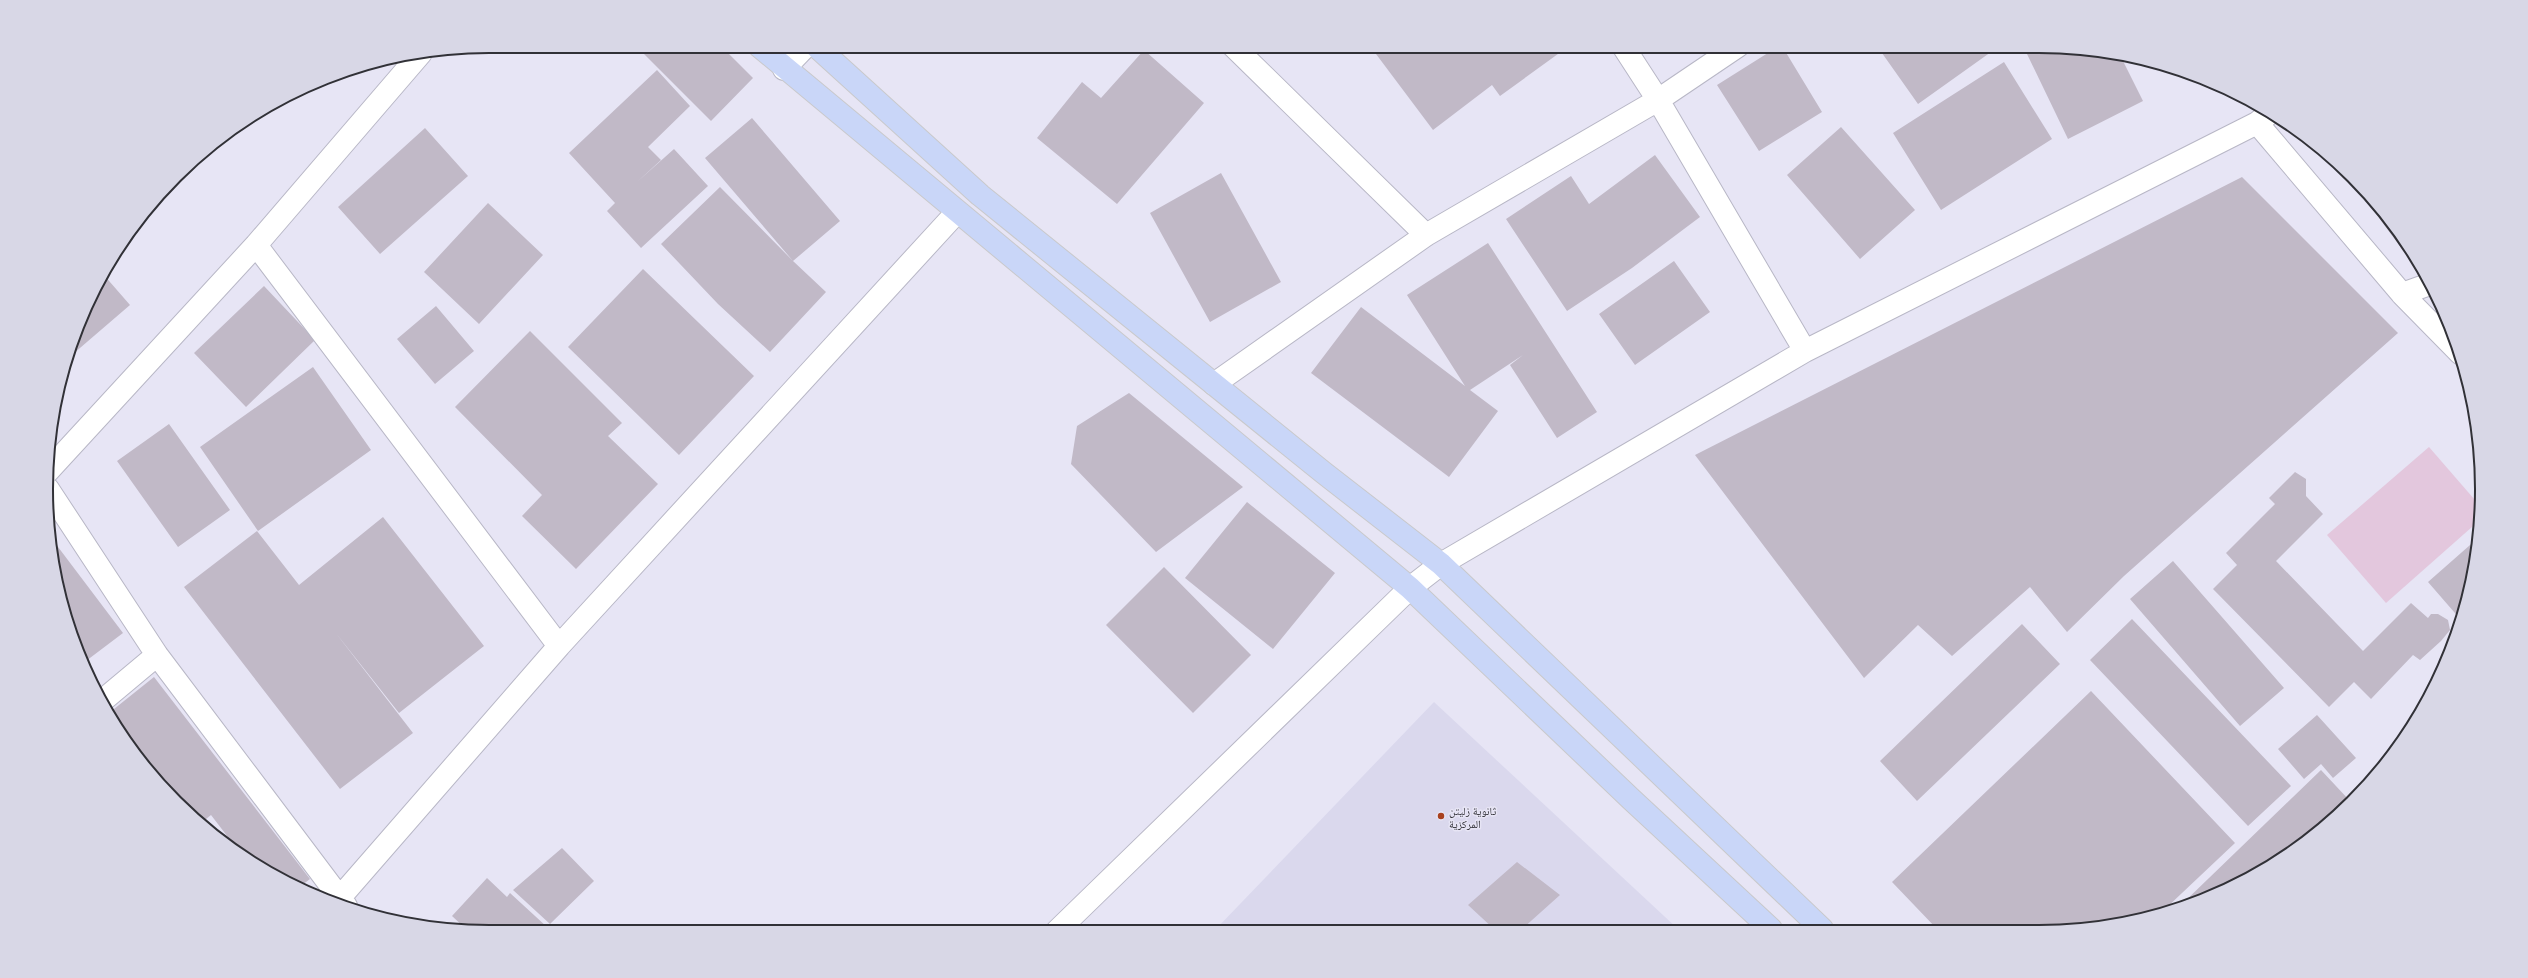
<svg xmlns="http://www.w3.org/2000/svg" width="2528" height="978" viewBox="0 0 2528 978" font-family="'Golos Text','Noto Naskh Arabic',sans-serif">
<rect width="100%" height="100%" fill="#e7e5f5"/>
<!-- built -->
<path fill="#dad8ed" d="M1434,702l244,227 -463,1z"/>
<!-- green -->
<path fill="#e3c7dd" d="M2429,447l52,60v12l-95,84 -59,-68z"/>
<!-- building -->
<path fill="#c1b9c7" d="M648,46h73l32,32 -42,43 -69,-69z
M1370,46h199l-69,50 -8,-11 -59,45z
M1779,46h3l40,66 -63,39 -42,-66z
M1877,46h120l1,1 -80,57z
M2043,46l78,11 22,44 -75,38 -41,-85z
M1144,50l60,53 -87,101 -80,-66 45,-56 19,16z
M2004,62l48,77 -111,71 -48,-77z
M657,70l33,36 -42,41 13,13 -24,22 37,-33 34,37 -67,62 -34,-37 8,-8 -46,-50z
M752,118l88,103 -47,40 33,31 -56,60 -52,-48 -57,-60 59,-57 73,74 -88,-103z
M1841,127l74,83 -55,49 -73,-84z
M425,128l43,48 -88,78 -42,-47z
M1655,155l45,62 -68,51 -65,43 -61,-92 65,-43 18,28z
M1221,173l60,109 -71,40 -60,-109z
M2242,177l156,156 -274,243 -57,56 -37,-45 -78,69 -34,-31 -54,53 -169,-223z
M2353,179l19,18 35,49 -5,3 -51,-69z
M488,203l55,52 -64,69 -55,-52z
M1488,243l109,169 -40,26 -47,-73 13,-10 -53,35 28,21 -49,66 -138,-104 50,-66 104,79 -58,-91z
M1674,261l36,51 -75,53 -36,-51z
M643,269l111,107 -75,79 -111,-108z
M103,274l27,31 -64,55 4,-14z
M264,286l51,54 -69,67 -52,-54z
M436,306l38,45 -39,33 -38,-45z
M530,331l92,92 -14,13 50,48 -82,85 -54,-53 20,-21 -87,-88z
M313,367l58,83 -113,81 -58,-84z
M1129,393l114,94 -87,65 -85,-88 6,-38z
M169,424l61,86 -52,37 -61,-86z
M2295,472l11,7v17l17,18 -47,47 87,90 48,-48 17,15 3,-4h7l10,6 2,10 -9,11 -21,19 -7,-5 -42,44 -17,-17 -25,25 -116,-118 24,-24 -11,-12 49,-49 -6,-6z
M1247,502l88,71 -62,76 -88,-71z
M383,517l101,129 -85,67 -64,-81 78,101 -73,56 -156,-202 73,-56 42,54z
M49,535l74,98 -41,31 -27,-88z
M2478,538l-11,66 -6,16 -33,-38z
M2173,561l111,127 -44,38 -110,-127z
M1164,567l87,88 -58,58 -87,-88z
M2132,619l159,167 -43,40 -158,-166z
M2022,624l38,40 -143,137 -37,-40z
M154,677l156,202 -12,9 -57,-34 -30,-39 -10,8 -45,-42 -35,-46 -12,-22z
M2091,691l144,152 -71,67 -67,18 -160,1 -45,-47z
M2317,715l39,43 -23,20 -12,-14 -17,15 -26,-30z
M2321,770l29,31 -19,21 -70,51 -52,25 -29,8z
M562,848l32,33 -44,43 -37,-34z
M1517,862l43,33 -39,35h-26l-27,-25z
M487,878l20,19 3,-4 37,34 -4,5h-54l-23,-3 -14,-13z"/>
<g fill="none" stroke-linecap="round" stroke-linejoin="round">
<defs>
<path id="minor" d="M1233,46l193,189
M1623,46l35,54 147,251
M784,69l22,-23
M2257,123l145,171 58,59
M256,245l303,401
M2402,294l28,-10
M1214,384l212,-149 232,-135 80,-54
M48,471l208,-226 165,-192
M48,489l109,166 189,251
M102,701l55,-46
M336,902l223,-256 398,-434
M1057,931l353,-343 31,-24 364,-213 452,-228 13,-10"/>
<path id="primary" d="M759,46l651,542 221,211 140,130
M816,46l164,149 344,278 117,91 381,365"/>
</defs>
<!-- minor casing -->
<use href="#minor" stroke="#b8b7c6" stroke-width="24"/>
<!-- primary casing -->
<use href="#primary" stroke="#c9c9cb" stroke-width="24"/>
<!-- minor -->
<use href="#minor" stroke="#fff" stroke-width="22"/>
<!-- primary -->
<use href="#primary" stroke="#c9d6f8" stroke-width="22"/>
</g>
<!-- markers -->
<circle fill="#a8411f" stroke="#e7e5f5" stroke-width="1.5" cx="1441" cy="816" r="4"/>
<g text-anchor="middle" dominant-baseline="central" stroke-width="3" stroke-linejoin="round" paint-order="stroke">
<!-- poi labels -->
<g font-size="11" fill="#313137" stroke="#e7e5f5" text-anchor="start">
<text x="1449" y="810">ثانوية زليتن<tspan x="1449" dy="13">المركزية</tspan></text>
</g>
</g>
<!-- crop -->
<path d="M0 0H2528V978H0ZM489 53H2039A436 436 0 0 1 2475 489V489A436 436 0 0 1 2039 925H489A436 436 0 0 1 53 489V489A436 436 0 0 1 489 53Z" fill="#d8d7e6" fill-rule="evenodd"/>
<path fill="none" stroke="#313137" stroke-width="2" d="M489 53H2039A436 436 0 0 1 2475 489V489A436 436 0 0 1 2039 925H489A436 436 0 0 1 53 489V489A436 436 0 0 1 489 53Z"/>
</svg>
